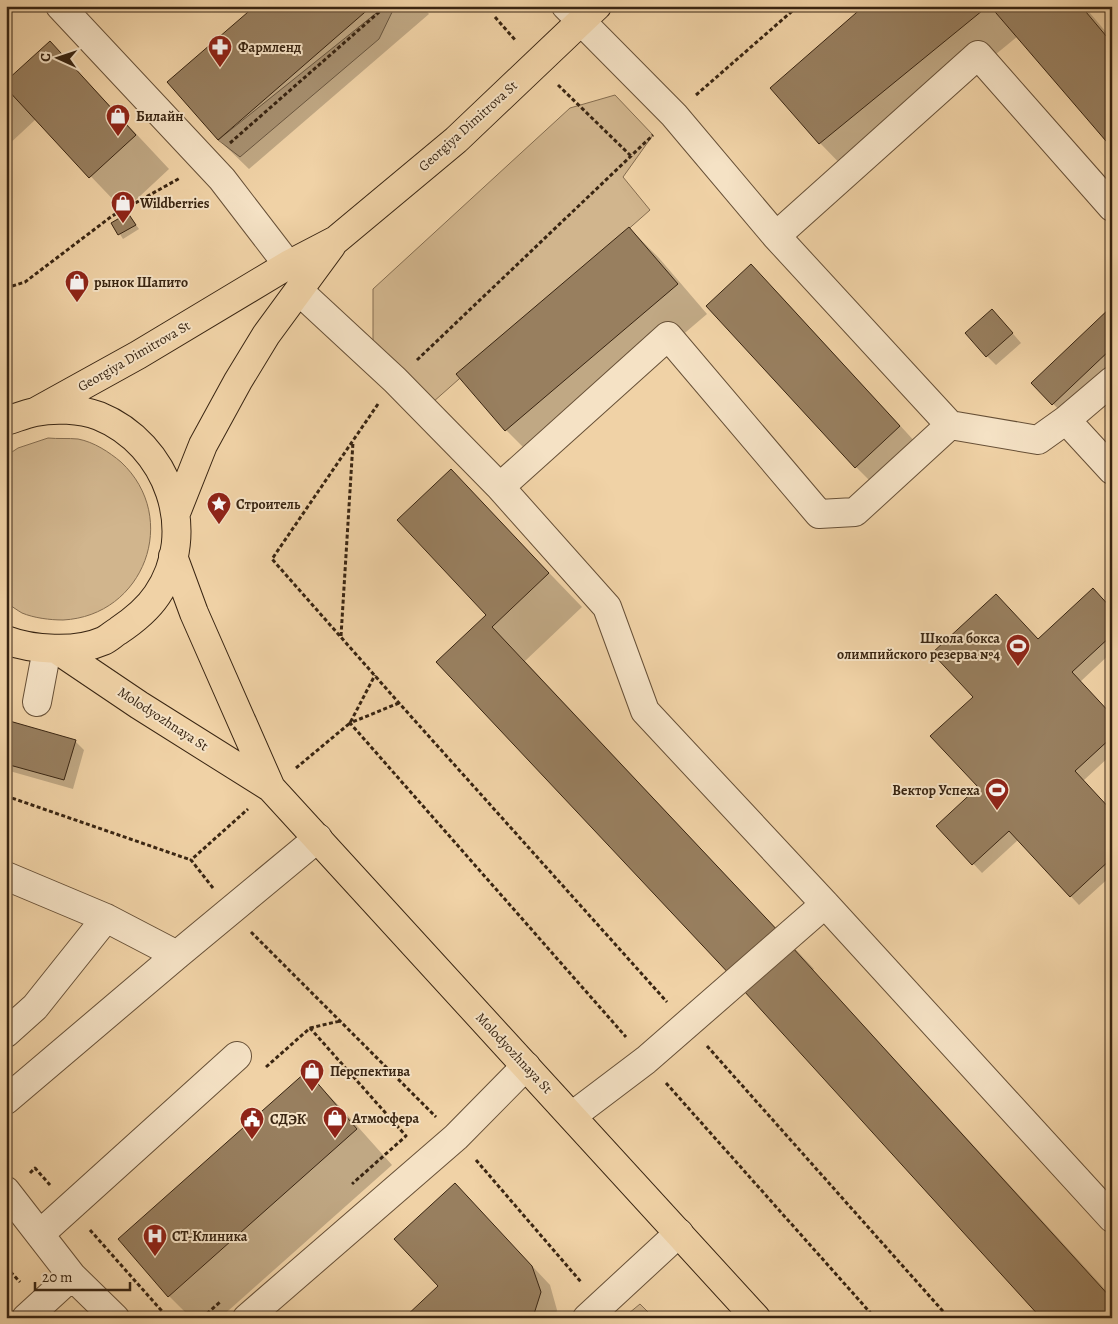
<svg xmlns="http://www.w3.org/2000/svg" width="1118" height="1324" viewBox="0 0 1118 1324" font-family="Alegreya,serif">
<rect width="100%" height="100%" fill="#f0d2a6"/>
<filter id="stains"><feTurbulence type="fractalNoise" baseFrequency=".004" numOctaves="4"/><feColorMatrix values="0 0 0 0 .2 0 0 0 0 .09 0 0 0 0 .02 0 0 0 .5 -.17"/></filter>
<radialGradient id="worn" r=".72"><stop offset=".6" stop-color="#630" stop-opacity="0"/><stop offset="1" stop-color="#630" stop-opacity=".3"/></radialGradient>
<!-- green -->
<path fill="#d1b58d" stroke="#856d50" d="M385,6h10l-16,33 -139,118 -22,-17z
M615,95l38,40 -30,42 27,33 -226,200 -51,-67v-54l197,-181z
M48,438c10,1 20,0 30,1 16,3 31,13 43,23 60,56 23,154 -58,158 -13,0 -29,-2 -41,-7 -5,-3 -11,-7 -16,-11v-146l12,-8z
M640,1304l14,14h-31z"/>
<!-- shadow -->
<path fill="#0003" d="M257,6h165l7,8 -180,155 -31,-30z
M866,6h218l28,33v107l-94,-110 -168,138 -30,-31z
M50,43l33,34 86,92 -45,42 -88,-92 -30,28v-64z
M128,214l11,15 -16,10 -10,-16z
M629,228l30,30 48,56 -171,146 -30,-30 -48,-56z
M751,266l30,30 148,161 -43,40 -30,-30z
M1112,308v58l-50,47 -29,-30z
M1001,320l20,23 -25,22 -9,-9z
M451,471l131,136 -57,54 289,308 -1,1 299,327v21l-366,-327 -308,-329 50,-47z
M1112,610v42l-32,30 32,34v38l-29,27 29,31v63l-33,30 -61,-65 -36,33 -44,-47 42,-39 58,-147z
M6,721l69,20 9,9 -11,39 -67,-19z
M307,1073l35,36 50,56 -172,153h-29l-22,-22z
M455,1184l95,101 7,25 -2,8h-149l33,-32z"/>
<!-- building -->
<path fill="#987f5f" stroke="#392512" d="M255,6h117l-154,134 -51,-58z
M864,6h124l-169,138 -49,-56z
M990,6h91l31,37v105z
M50,41l86,94 -47,43 -83,-90v-7z
M128,213l8,12 -18,10 -7,-12z
M629,227l49,57 -173,147 -49,-57z
M751,264l149,162 -45,42 -149,-162z
M1112,306v42l-60,57 -21,-22z
M992,309l21,24 -27,24 -21,-24z
M451,469l98,104 -57,54 289,307 -47,45 -298,-317 50,-47 -89,-95z
M1093,588l19,21v26l-40,37 40,43v22l-37,34 37,40v47l-42,39 -61,-66 -37,34 -36,-39 42,-39 -48,-51 43,-39 -41,-44 64,-59 42,45z
M6,720l70,20 -12,40 -58,-16z
M792,947l320,352v19h-71l-297,-327z
M307,1071l50,58 -189,168 -50,-58z
M455,1183l77,83 9,26 -7,22 -4,4h-126l34,-32 -44,-47z"/>
<g fill="none" stroke-linecap="round" stroke-linejoin="round">
<defs>
<path id="minor" d="M60,6l162,173 66,86
M566,6l108,109 102,121 174,189
M776,236l202,-181 134,152
M299,291l96,89 105,107 107,120 38,104 180,193 287,314
M1066,420l46,50
M500,487l168,-151 151,178 36,-2 95,-87 88,15 28,-20 46,-39
M37,702l10,-53
M6,876l100,42 71,37
M6,1033l29,-26 71,-89
M6,1100l171,-145 141,-117
M572,1116l74,-56 179,-156
M6,1191l66,85 43,42
M40,1234l197,-178
M26,1318l46,-42
M247,1318l209,-181 70,-71
M587,1318l92,-85"/>
<path id="major" d="M35,412l103,-57 150,-90 48,-25 120,-100 141,-134
M6,421c10,-3 19,-7 29,-9 19,-4 46,-3 64,4 69,28 101,116 58,179 -10,15 -24,26 -39,36 -5,3 -10,8 -15,10 -27,12 -71,9 -97,-1
M176,513l27,-68 35,-64 28,-46 66,-90
M173,556l21,57 77,175
M56,649l83,56 132,83 485,530"/>
</defs>
<!-- minor casing -->
<use href="#minor" stroke="#675037" stroke-width="30"/>
<!-- major casing -->
<use href="#major" stroke="#392512" stroke-width="30"/>
<!-- path -->
<path stroke="#392512" stroke-width="3" stroke-dasharray="4 2.5" stroke-linecap="butt" d="M495,17l21,24
M558,85l73,71
M696,95l102,-89
M230,143l156,-137
M6,288l19,-6 87,-66 68,-38
M417,360l236,-225
M378,404l-106,155 127,144 268,299
M341,636l12,-194
M399,703l-49,20 276,314
M296,768l54,-45 25,-48
M6,796l185,64
M213,888l-22,-28 57,-51
M251,932l185,185
M310,1028l30,-7
M707,1046l242,272
M266,1067l44,-39 96,108 -54,48
M666,1083l209,235
M476,1160l105,122
M30,1173l5,-5 15,17
M90,1230l78,88
M6,1267l14,15
M202,1318l18,-16"/>
<!-- minor -->
<use href="#minor" stroke="#f5e2c5" stroke-width="28"/>
<!-- major -->
<use href="#major" stroke="#f0d2a6" stroke-width="28"/>
</g>
<!-- icons -->
<defs>
<symbol id="pharmacy-pin" viewBox="-11 -11 22 30"><path d="M0 17L-7.5 6A9.5 9.5 0 1 1 7.5 6Z" fill="#8f2418" stroke="#f5e2c5"/><path d="M-2-6h4v4h4v4h-4v4h-4v-4h-4v-4h4Z" fill="#fff"/></symbol>
<symbol id="shop-pin" viewBox="-11 -11 22 30"><path d="M0 17L-7.5 6A9.5 9.5 0 1 1 7.5 6Z" fill="#8f2418" stroke="#f5e2c5"/><path d="M-5-2.5h2.3a2.7 3.5 0 0 1 5.4 0H5L5.5 6h-11ZM-1.5-2.5h3a1.5 2.3 0 0 0-3 0Z" fill="#fff"/></symbol>
<symbol id="sight-pin" viewBox="-11 -11 22 30"><path d="M0 17L-7.5 6A9.5 9.5 0 1 1 7.5 6Z" fill="#8f2418" stroke="#f5e2c5"/><path d="M0-6L1.8-2.2L6-1.7L2.9 1.2L3.7 5.4L0 3.3L-3.7 5.4L-2.9 1.2L-6-1.7L-1.8-2.2Z" fill="#fff"/></symbol>
<symbol id="stadium-pin" viewBox="-11 -11 22 30"><path d="M0 17L-7.5 6A9.5 9.5 0 1 1 7.5 6Z" fill="#8f2418" stroke="#f5e2c5"/><path d="M0-5a6.5 5 0 1 0 0 10a6.5 5 0 1 0 0-10ZM-3.5-1.8h7v3.6h-7Z" fill="#fff"/></symbol>
<symbol id="civic-pin" viewBox="-11 -11 22 30"><path d="M0 17L-7.5 6A9.5 9.5 0 1 1 7.5 6Z" fill="#8f2418" stroke="#f5e2c5"/><path d="M-.6-6.5H3V-4.5H.6V-3L4-1V1h2V6H-6V1h2V-1L-.6-3ZM-1.2 2.5V6h2.4V2.5Z" fill="#fff"/></symbol>
<symbol id="hospital-pin" viewBox="-11 -11 22 30"><path d="M0 17L-7.5 6A9.5 9.5 0 1 1 7.5 6Z" fill="#8f2418" stroke="#f5e2c5"/><path d="M-5-5h3v3.5h4V-5h3V5h-3V1.5h-4V5h-3Z" fill="#fff"/></symbol>
</defs>
<g fill-rule="evenodd">
<use href="#pharmacy-pin" x="206" y="33" width="28" height="38"/>
<use href="#shop-pin" x="104" y="102" width="28" height="38"/>
<use href="#shop-pin" x="109" y="189" width="28" height="38"/>
<use href="#shop-pin" x="63" y="268" width="28" height="38"/>
<use href="#sight-pin" x="205" y="490" width="28" height="38"/>
<use href="#stadium-pin" x="1004" y="632" width="28" height="38"/>
<use href="#stadium-pin" x="983" y="776" width="28" height="38"/>
<use href="#shop-pin" x="298" y="1057" width="28" height="38"/>
<use href="#shop-pin" x="321" y="1104" width="28" height="38"/>
<use href="#civic-pin" x="238" y="1105" width="28" height="38"/>
<use href="#hospital-pin" x="141" y="1222" width="28" height="38"/>
</g>
<g text-anchor="middle" dominant-baseline="central" stroke-width="4" stroke-linejoin="round" paint-order="stroke">
<!-- poi labels -->
<g font-size="14" font-weight="bold" fill="#392512" stroke="#f5e2c5" text-anchor="start">
<text x="238" y="47">Фармленд</text>
<text x="136" y="116">Билайн</text>
<text x="140" y="203">Wildberries</text>
<text x="94" y="282">рынок Шапито</text>
<text x="236" y="504">Строитель</text>
<text x="1000" y="638" text-anchor="end">Школа бокса<tspan x="1000" dy="16">олимпийского резерва №4</tspan></text>
<text x="980" y="790" text-anchor="end">Вектор Успеха</text>
<text x="330" y="1071">Перспектива</text>
<text x="352" y="1118">Атмосфера</text>
<text x="270" y="1119">СДЭК</text>
<text x="172" y="1236">СТ-Клиника</text>
</g>
<!-- street labels -->
<g font-size="14" fill="#392512" stroke="#f5e2c5">
<text transform="translate(468 126) rotate(-42)">Georgiya Dimitrova St</text>
<text transform="translate(134 356) rotate(-30)">Georgiya Dimitrova St</text>
<text transform="translate(163 719) rotate(33)">Molodyozhnaya St</text>
<text transform="translate(514 1053) rotate(47)">Molodyozhnaya St</text>
</g>
</g>
<!-- margin -->
<rect width="1118" height="1324" fill="none" stroke="#f0d2a6" stroke-width="25"/>
<rect x="8" y="8" width="1103" height="1309" fill="none" stroke="#392512" stroke-width="2.5"/>
<rect x="12" y="12" width="1093" height="1299" fill="none" stroke="#392512"/>
<!-- north arrow -->
<g transform="translate(58 58) rotate(273)" stroke="#f5e2c5" stroke-width="4" paint-order="stroke">
<path d="M0-4L9 19L0 12L-9 19Z" fill="#392512"/>
<text y="-8" font-size="14" font-weight="bold" text-anchor="middle" fill="#392512">С</text>
</g>
<!-- scale -->
<path d="M35 1282v8h95v-8" fill="none" stroke="#392512" stroke-width="2.5"/>
<text x="42" y="1282" font-size="15" fill="#392512" stroke="#f5e2c5" stroke-width="4" paint-order="stroke">20 m</text>
<rect width="100%" height="100%" filter="url(#stains)"/>
<rect width="100%" height="100%" fill="url(#worn)"/>
</svg>
